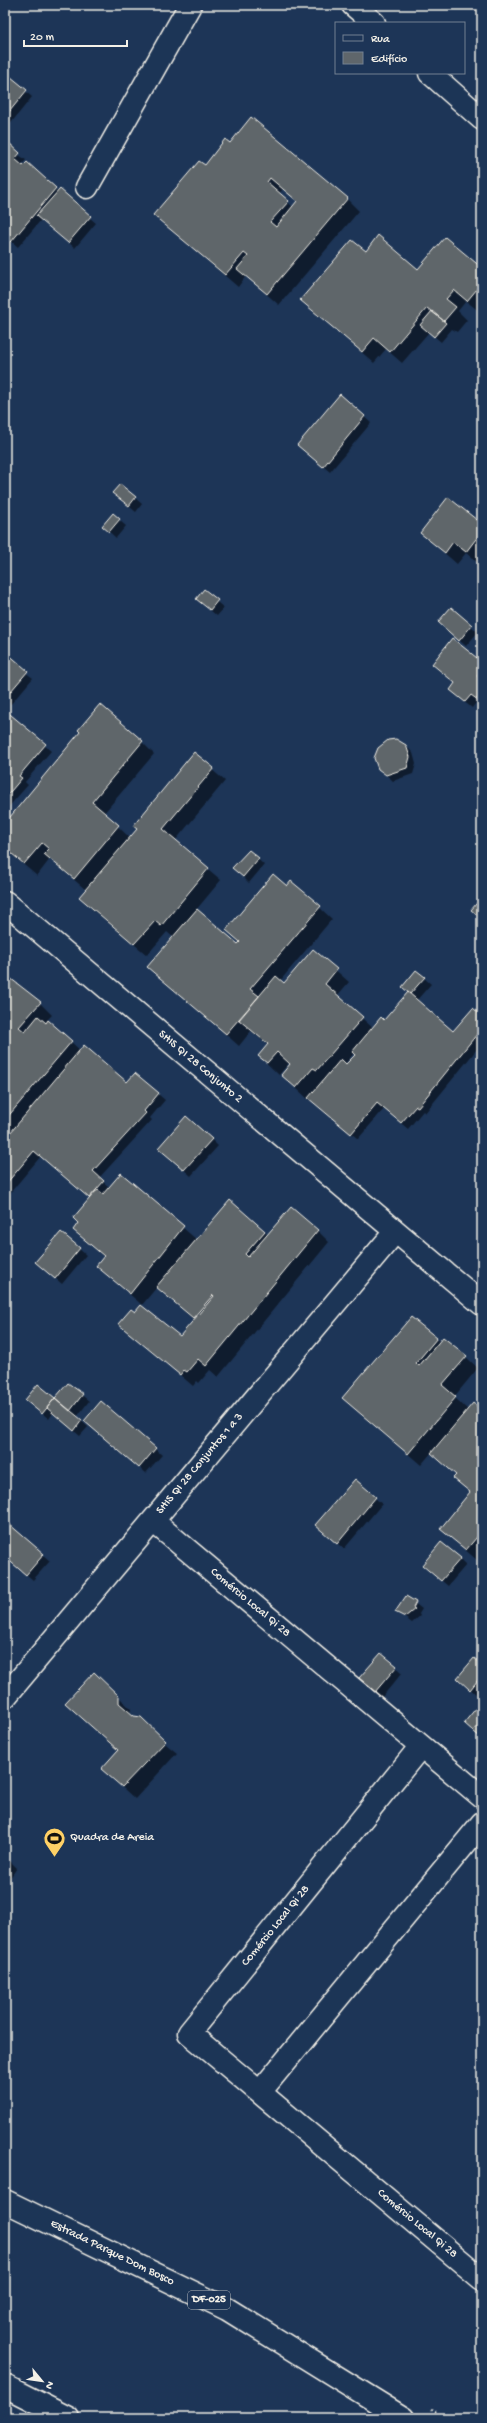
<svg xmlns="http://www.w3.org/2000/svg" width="487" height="2423" viewBox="0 0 487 2423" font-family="'Gochi Hand',sans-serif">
<rect width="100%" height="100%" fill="#1d3557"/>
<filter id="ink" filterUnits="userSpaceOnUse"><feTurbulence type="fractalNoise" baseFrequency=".025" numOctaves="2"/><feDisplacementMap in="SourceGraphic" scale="8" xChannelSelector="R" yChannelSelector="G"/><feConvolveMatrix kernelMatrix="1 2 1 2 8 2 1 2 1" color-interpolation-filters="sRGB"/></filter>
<g filter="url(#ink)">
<!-- shadow -->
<path fill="#0007" fill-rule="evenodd" d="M5,73l27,24 -21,26 -6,-6z
M230,144l117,55 12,12 -80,94 -33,-29 -8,11 -84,-72zM283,189l15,13 -5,5 -14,-13z
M5,145l21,15 -5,5 34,24 41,34 -21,25 -34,-28 -23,27 -13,-11z
M366,252l52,19 64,-2v40l-2,3 -14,-11 -8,10 9,9 -10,12 -5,-3 -11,13 -12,-10 -27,31 -16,-14 -12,14 -72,-63z
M340,395l31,28 -41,49 -25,-21z
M120,485l22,19 -6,8 -23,-19z
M113,515l13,11 -10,12 -13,-12z
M482,525v33l-4,5 -12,-10 -9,11 -36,-31z
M204,591l20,17 -7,8 -20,-17z
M471,626l7,6 -12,14 -21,-18z
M5,657l28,21 -22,26 -6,-6z
M433,664h49v39l-4,-3 -6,8 -15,-12 -1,-12z
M5,711l46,40 -26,31 3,3 -23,26z
M142,742l12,12 -50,59 26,25 64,-84 31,27 -50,60 46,39 -25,30 42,36 2,-3 -13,-13 65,-48 40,37 -52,62 4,3 29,-34 36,32 -12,14 36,32 11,-6 25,-29 7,-22 15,13 -15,17 38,31 28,-15v26l-57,70 -2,-2 -15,18 -24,-20 -26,30 -48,-41 -1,2 -27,-25 9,-11 -2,-1 -10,12 -20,-19 10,-10 -18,-15 -12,15 -90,-79 25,-29 -7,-6 -20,23 -55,-46 -11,-12 5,-7 -36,-31 -13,17 -32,-27v-25zM354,1053l2,1 -10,12 -1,-2z
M406,746l7,7 3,11 -3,10 -20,7 -14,-13z
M249,851l15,14 -15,18 -15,-15z
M5,986l35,17 12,12 -5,5 34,31 46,32 31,11 7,6 -15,18 2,2 -53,58 11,10 11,-14 76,66 33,-38 38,33 49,-5 12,12 -111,135 -8,-7 -11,13 -2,-2 -4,5 -73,-62 60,14 14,-18 -37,-33 -15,18 -45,-39 7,-9 -30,-27 5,-6 11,-25 -49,-43 -36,43z
M211,1139l7,7 -27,30 -25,-22z
M61,1233l25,22 -24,29 -19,-16z
M436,1339l30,18 12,11 -24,29 14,13 14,2v145l-4,4 -37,-32 30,-36 -16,-15 2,-2 -25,-24 -11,13 -78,-67z
M68,1384l21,17 -12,16 11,10 -8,9 -27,-23 -4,6 -16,-13 5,-20 17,13z
M101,1402l61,53 -16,18 -61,-52z
M355,1481l27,23 -38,45 -21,-17z
M9,1525l41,36 -17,19 -28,-23v-27z
M460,1559l6,6 -18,21 -18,-15z
M407,1597l15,12 -3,5 1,2 -8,7 -15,-11z
M482,1666v23l-5,6 -19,-17z
M396,1667l6,6 -20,24 -15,-12z
M119,1697l12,12 -1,6 47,38 -42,46 -33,-30 16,-18 -52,-48z
M481,1704h1v35l-17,-16z
M5,1782l4,4 -4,5z
M5,1856l12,12 -12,17z"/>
<!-- building -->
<path fill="#5f666b" stroke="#f4f1e8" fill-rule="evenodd" d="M5,72l22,18 -22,27z
M251,117l97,81 -81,96 -30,-25 11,-13 -4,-3 -19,22 -72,-60 46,-54 6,4 20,-26 5,4zM270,178l27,23 -21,26 -6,-5 19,-21 -22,-19z
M7,141l13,12 -5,6 8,7 4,-4 29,26 -45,54 -6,-6v-93z
M60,189l31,27 -23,27 -32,-27z
M378,235l40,34 27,-32 37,31v15l-15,18 -13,-11 -8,9 10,8 -12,14 -17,-13 -37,44 -16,-14 -12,14 -62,-52 52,-60 14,11z
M432,311l14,12 -12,14 -14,-12z
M340,394l25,22 -42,51 -26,-22z
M120,484l16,13 -7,9 -17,-13z
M448,497l34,27v7l-16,21 -13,-10 -8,11 -25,-20z
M113,513l7,6 -11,13 -7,-6z
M204,589l14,11 -8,10 -14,-11z
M451,607l21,18 -13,16 -21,-19z
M452,638l30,24v9l-5,5 5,4v23l-11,-8 -6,7 -15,-12 5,-7 -23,-19z
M7,653l21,18 -23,27v-42z
M100,704l43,37 -51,61 27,23 -45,54 -30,-25 5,-5 -7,-6 -18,21 -19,-16v-25l75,-91 -2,-2z
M5,710l41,34 -27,32 3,2 -17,20z
M396,739l10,6 4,12 -3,11 -21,7 -8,-6 -4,-11 4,-10 10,-8z
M194,752l20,16 -51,61 46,39 -48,58 -6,-5 -21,23 -55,-47 58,-68 -4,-3z
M249,850l10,8 -16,19 -11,-9z
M273,874l14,12 4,-5 30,25 -71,83 9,7 -33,38 -79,-67 50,-58 41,35 2,-2 -14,-12z
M482,897v22l-11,-9z
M313,949l24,20 -12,15 38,33 -46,53 -4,-2 -17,20 -15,-13 9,-11 -13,-12 -10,11 -9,-7 10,-12 -29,-24 37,-44 8,7z
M416,970l9,7 -15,17 -8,-7z
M10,978l31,24 -22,25 6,5 13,-16 8,7 2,-3 24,21 -67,79v-136z
M408,992l45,39 20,-23 9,8v12l-64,79 -2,-1 -15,17 -24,-20 -26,31 -43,-36 33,-39 5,5 9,-9 -3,-3 29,-35 3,3z
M84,1045l43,37 8,-9 24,20 -15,18 2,2 -53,58 11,10 -15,17 -55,-47 -29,34v-46z
M186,1116l26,23 -28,31 -26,-22z
M121,1173l63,53 -54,68 -34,-28 8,-10 -31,-26 5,-7 -5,-5 22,-26 3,-2 5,4z
M230,1200l35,31 -20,23 3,3 43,-50 27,23 -112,136 -8,-7 -11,13 -3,-2 -4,5 -62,-51 13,-15 4,3 6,-7 39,31 34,-40 -1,-1 -20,23 -37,-31z
M61,1232l19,16 -25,31 -20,-17z
M411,1317l26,21 -21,25 3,3 24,-29 24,19 -25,29 14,12 -48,57 -66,-56z
M68,1383l15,11 -13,17 -15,-13z
M38,1384l17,14 -13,16 -17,-14z
M55,1398l27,22 -8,11 -27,-23z
M101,1401l55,47 -17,20 -55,-47z
M473,1403l9,7v121l-16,19 -26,-21 30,-37 -17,-14 3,-3 -25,-22z
M355,1479l21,18 -39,47 -22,-19z
M9,1524l35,30 -18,21 -21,-18v-29z
M441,1542l20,16 -20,23 -19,-16z
M406,1596l10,6 -3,6 2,1 -10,8 -10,-5z
M381,1653l16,13 -22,26 -16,-14z
M474,1658l8,6v11l-12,15 -13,-12z
M94,1672l25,24v7l15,13 7,1 25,24 -44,46 -21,-18 17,-19 -53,-47z
M481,1702l1,19 -9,10 -9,-8z
M482,1721v16l-1,1 -8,-7z"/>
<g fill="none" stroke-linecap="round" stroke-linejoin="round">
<defs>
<path id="minor" d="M353,5l21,18
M430,73l52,46
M87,187l103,-182
M5,902l477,402
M153,1521l329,276
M5,1697l390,-465
M421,1746l-232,287 293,246
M260,2092l222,-269"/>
<path id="major" d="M5,2201l222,108 176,109
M5,2386l63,32"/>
</defs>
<!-- minor casing -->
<use href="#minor" stroke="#f4f1e8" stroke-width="25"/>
<!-- major casing -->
<use href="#major" stroke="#f4f1e8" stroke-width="25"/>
<!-- path -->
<path stroke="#f4f1e8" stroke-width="2.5" stroke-dasharray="1 3" stroke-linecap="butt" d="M432,2409l12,9"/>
<!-- minor -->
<use href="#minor" stroke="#1d3557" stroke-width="22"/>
<!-- major -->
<use href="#major" stroke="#1d3557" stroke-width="22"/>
</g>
</g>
<!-- icons -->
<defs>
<symbol id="stadium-pin" viewBox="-11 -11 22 30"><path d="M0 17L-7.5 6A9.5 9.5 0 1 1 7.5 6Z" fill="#ffd166" stroke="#1d3557"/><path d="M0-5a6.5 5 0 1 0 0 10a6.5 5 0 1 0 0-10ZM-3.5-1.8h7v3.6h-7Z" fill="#111"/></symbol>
</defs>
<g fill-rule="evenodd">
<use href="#stadium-pin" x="42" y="1826" width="25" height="34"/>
</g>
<g text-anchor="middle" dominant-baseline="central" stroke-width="4" stroke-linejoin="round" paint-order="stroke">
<!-- shield labels -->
<rect fill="#1d3557" stroke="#b4b9bc" stroke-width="1" x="188" y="2291" width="42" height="18" rx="3"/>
<g font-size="11" font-weight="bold" fill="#f4f1e8">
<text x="209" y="2300">DF-025</text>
</g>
<!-- street labels -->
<g font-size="12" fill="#f4f1e8" stroke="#1d3557">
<text transform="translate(200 1067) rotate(40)">SHIS QI 28 Conjunto 2</text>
<text transform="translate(200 1464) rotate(-50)">SHIS QI 28 Conjuntos 1 a 3</text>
<text transform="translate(250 1603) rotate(40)">Comércio Local Qi 28</text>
<text transform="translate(276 1926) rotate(-51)">Comércio Local Qi 28</text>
<text transform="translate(417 2224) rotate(40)">Comércio Local Qi 28</text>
<text transform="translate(112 2253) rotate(26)">Estrada Parque Dom Bosco</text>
</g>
<!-- poi labels -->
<g font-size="12" fill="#f4f1e8" stroke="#1d3557" text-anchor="start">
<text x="70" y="1838">Quadra de Areia</text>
</g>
</g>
<!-- margin -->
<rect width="487" height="2423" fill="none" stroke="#1d3557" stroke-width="20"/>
<rect x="10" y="10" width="467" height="2403" fill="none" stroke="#f4f1e8" stroke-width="1.5" filter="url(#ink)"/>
<!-- legend -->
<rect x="335" y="22" width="130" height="52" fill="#1d3557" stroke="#738091"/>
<rect x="343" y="35" width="20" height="6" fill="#1d3557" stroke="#738091"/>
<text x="371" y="42" font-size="12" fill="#f4f1e8">Rua</text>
<rect x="343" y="52" width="20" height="12" fill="#5f666b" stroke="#738091"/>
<text x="371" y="62" font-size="12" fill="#f4f1e8">Edifício</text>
<!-- north arrow -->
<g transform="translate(42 2381) rotate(119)" stroke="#1d3557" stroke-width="3" paint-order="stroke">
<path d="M0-3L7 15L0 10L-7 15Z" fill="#f4f1e8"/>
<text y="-6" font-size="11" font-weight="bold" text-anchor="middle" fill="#f4f1e8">N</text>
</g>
<!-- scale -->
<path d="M24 40v6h103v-6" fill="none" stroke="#f4f1e8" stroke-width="2"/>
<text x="30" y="40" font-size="12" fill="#f4f1e8" stroke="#1d3557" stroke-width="3" paint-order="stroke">20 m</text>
</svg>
